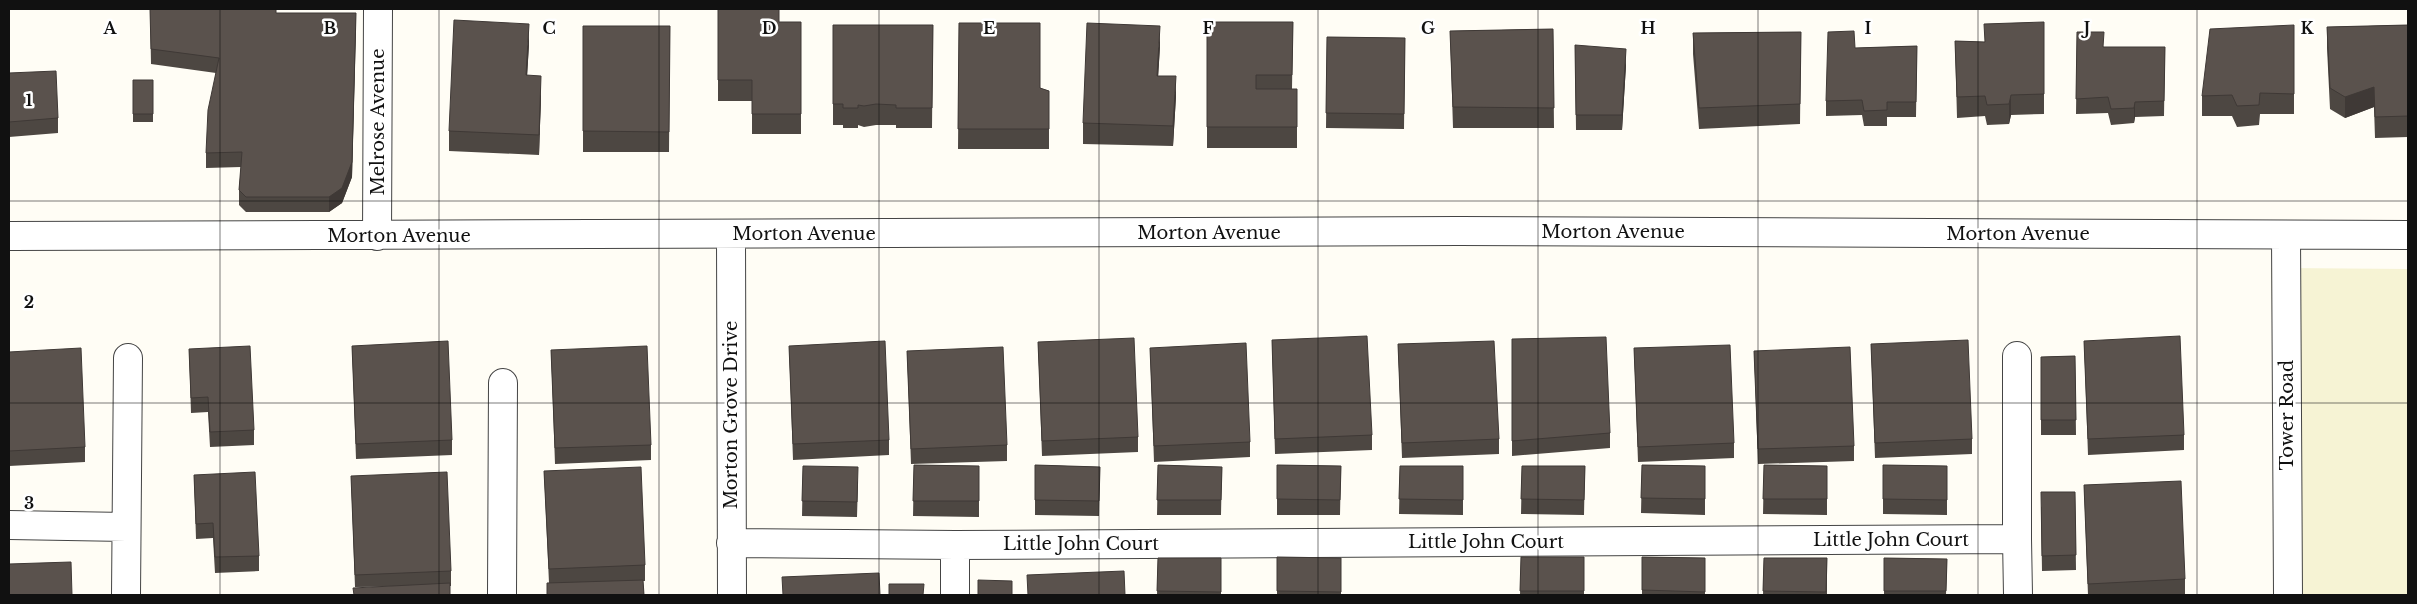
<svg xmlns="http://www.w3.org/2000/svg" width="2417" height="604" viewBox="0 0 2417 604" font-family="'Libre Baskerville',serif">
<rect width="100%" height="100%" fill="#fffdf5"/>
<!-- farmland -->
<path fill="#f6f3d4" d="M2271,268l137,1v326h-131z"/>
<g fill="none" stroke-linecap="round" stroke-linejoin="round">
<defs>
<path id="street" d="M731,235l1,360
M2286,235l2,360
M9,236l1450,-5 949,4
M377,236l1,-227
M9,525l117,2
M2017,539v-183
M731,543l224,2 1062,-6 1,56
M126,595l2,-237
M502,595l1,-212
M955,595v-50"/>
</defs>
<!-- street casing -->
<use href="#street" stroke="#444" stroke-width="30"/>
<!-- street -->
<use href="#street" stroke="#fff" stroke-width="28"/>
</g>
<!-- wall -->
<path fill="#4d4742" d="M150,9h126v4l80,15 -4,149 -10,26 -13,9h-83l-7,-7v-15l2,-23 -35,1v-15l10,-80 -65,-9z
M718,9l61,13h22v112h-49v-33h-34z
M1207,22h86l-1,67h5v59h-90z
M2044,22v92l-33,1 -2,9 -22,1 -2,-9 -28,2 -2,-77 29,1z
M959,23l81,65 9,3v58h-91z
M833,25h100l-1,103h-36v-3h-20l-12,2 -6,-2v3h-15v-3h-10z
M2294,25v89h-34l-1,11 -22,2 -5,-11h-30v-20z
M2408,25v112l-33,1 -1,-31 -29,11 -15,-9 -3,-61v-21z
M583,26h87l-1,126h-86z
M1553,29l1,99h-101l-3,-97z
M1801,32l-1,92 -101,5 -6,-75v-21z
M2077,32l27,15h61l-1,69 -29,1 -1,6 -23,2 -3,-12 -32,1z
M1327,37l78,1 -1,91 -78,-1z
M529,44l-2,31 14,21 -2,59 -90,-4v-20z
M1575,45l51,20 -4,65h-46z
M1160,46l-2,30 18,20 -3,50 -90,-2v-21z
M1917,46l-1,71h-29v9h-23l-2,-11 -36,1v-15l29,-53z
M9,73l49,45v15l-49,4z
M133,80h20v42h-20z
M1512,339l98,94v15l-98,8z
M1272,340l100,95v15l-97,4z
M2084,341l100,94v15l-96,5z
M1038,342l100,95v15l-96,4z
M1398,344l101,95v15l-97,4z
M1871,344l101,95v15l-97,4z
M352,346l100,94v15l-96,4z
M789,346l100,94v15l-96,5z
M1150,348l100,94v15l-96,5z
M1634,348l100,95v15l-96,4z
M189,349l65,81v15l-44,2 -2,-35 -17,1z
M551,350l100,95v15l-96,4z
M907,351l100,94v16l-96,3z
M1754,351l100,95v15l-96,3z
M9,352l76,95v15l-76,4z
M2075,356l1,79h-35v-78z
M914,465l65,1v51l-66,-1z
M1035,465l65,2 -1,49 -64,-1z
M1158,465l64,2 -1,48h-64z
M1277,465l64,1 -1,49h-63z
M1642,465l63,1v49l-64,-2z
M1764,465l63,1v49l-64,-1z
M1883,465l64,1v49l-64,-1z
M803,466l55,16 -1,35 -55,-1z
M1400,466h63v49l-64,-1z
M1522,466h63l-1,49 -63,-1z
M544,471l101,94v16h-2l1,14h-97v-12h2z
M194,475l65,81v15l-44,2 -2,-35 -17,1z
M351,476l100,95v15l-96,1z
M2084,485l101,94v16h-97z
M2075,492l1,78 -34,1 -1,-64z
M1277,557l64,1v37h-64z
M1521,557h63v38h-64z
M1642,557l63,1v37h-63z
M1158,558h63v37h-64z
M1764,558h63v37h-64z
M1884,558l63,1 -1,36h-62z"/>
<!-- shaded-wall -->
<path fill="#3f3936" d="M356,13l-4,164 -10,26 -13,9v-15z
M529,24v20l-3,51v-20z
M1160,26v20l-3,50v-20z
M1626,49v16l-4,65v-15z
M541,76v20l-2,59v-20z
M1176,76v20l-3,50v-20z
M2374,87v20l-29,11v-21z
M2011,95v20l-2,9v-20z
M2135,102v15l-1,6v-15z"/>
<!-- building -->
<path fill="#5a524d" stroke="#3f3936" d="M150,9h126v4h80l-4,149 -10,26 -13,9h-83l-7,-7 3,-38 -36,1 2,-43 11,-52 -68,-9z
M718,9h61v13h22v92h-49v-34h-34z
M454,20l75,4 -3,51 15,1 -2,59 -90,-4z
M1207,22h86l-1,53h-36v14h41v38h-90z
M2044,22v72l-33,1 -2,9 -22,1 -2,-9 -28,1 -2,-56 30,1 -1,-18z
M959,23h81v65l9,3v38h-91z
M1087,23l73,3 -3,50h19l-3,50 -90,-3z
M833,25h100l-1,83h-36v-3l-20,-1 -12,2 -6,-1v3h-15v-4h-10z
M2294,25v69l-34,-1 -1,12 -22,1 -5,-11 -30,1 8,-67z
M2408,25v91l-33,1 -1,-30 -29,10 -15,-9 -3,-61z
M583,26h87l-1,106 -86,-1z
M1553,29l1,79 -101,-1 -3,-76z
M1854,31l1,17 62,-2 -1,56h-29v8l-23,1 -2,-11 -36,1 2,-69z
M1801,32l-1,72 -101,4 -6,-75z
M2077,32h27l-1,15h62l-1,54 -29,1 -1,6 -23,1 -3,-12 -32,2z
M1327,37l78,1 -1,76 -78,-1z
M1575,45l51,4 -4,66h-46z
M56,71l2,47 -49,4v-49z
M133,80h20v34h-20z
M1367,336l5,99 -97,4 -3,-99z
M2180,336l4,99 -96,4 -4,-98z
M1606,337l4,96 -98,8v-102z
M1134,338l4,99 -96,4 -4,-99z
M1968,340l4,99 -97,4 -4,-99z
M448,341l4,99 -96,4 -4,-98z
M885,341l4,99 -96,4 -4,-98z
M1494,341l5,98 -97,4 -4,-99z
M1246,343l4,99 -96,4 -4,-98z
M1730,345l4,98 -96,4 -4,-99z
M250,346l4,84 -44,2 -2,-35 -17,1 -2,-49z
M647,346l4,99 -96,3 -4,-98z
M1003,347l4,98 -96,4 -4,-98z
M1850,347l4,99 -96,3 -4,-98z
M81,348l4,99 -76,4v-99z
M2075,356l1,64h-35v-63z
M914,465l65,1v35h-66z
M1035,465l65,2 -1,34 -64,-1z
M1158,465l64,2 -1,33h-64z
M1277,465l64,1 -1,34 -63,-1z
M1642,465l63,1v33l-64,-1z
M1764,465l63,1v33h-64z
M1883,465l64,1v34l-64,-1z
M803,466l55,1 -1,35 -55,-1z
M1400,466h63v34l-64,-1z
M1522,466h63l-1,34 -63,-1z
M641,467l4,98 -96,4 -5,-98z
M255,472l4,84 -44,1 -2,-34 -17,1 -2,-49z
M447,472l4,99 -96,4 -4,-99z
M2181,481l4,98 -97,5 -4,-99z
M2041,492h34l1,63 -34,1z
M1277,557l64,1v34l-64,-1z
M1521,557h63v34h-64z
M1642,557l63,1v34l-63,-2z
M1158,558h63v34l-64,-1z
M1764,558h63l-1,34 -63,-1z
M1884,558l63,1 -1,32h-62z
M71,562l1,33h-63v-31z
M1124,571l1,24h-97l-1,-20z
M879,573l1,22h-97l-1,-18z
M643,580l1,15h-97v-12z
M978,580l34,1v14h-34z
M450,583v12h-96l-1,-7z
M889,584h35l-1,11h-34z"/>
<!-- grid -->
<path fill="none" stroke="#111" stroke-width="1" stroke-opacity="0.55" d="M220,9v586M439,9v586M659,9v586M879,9v586M1099,9v586M1318,9v586M1538,9v586M1758,9v586M1978,9v586M2197,9v586M9,201h2399M9,403h2399"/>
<g text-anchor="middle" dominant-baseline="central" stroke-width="5" stroke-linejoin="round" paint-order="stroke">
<!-- street labels -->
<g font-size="18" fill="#111" stroke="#fff">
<text transform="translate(378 122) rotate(-90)">Melrose Avenue</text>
<text x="1613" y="232">Morton Avenue</text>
<text x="1209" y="233">Morton Avenue</text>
<text x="804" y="234">Morton Avenue</text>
<text x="2018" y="234">Morton Avenue</text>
<text x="399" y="236">Morton Avenue</text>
<text transform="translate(731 415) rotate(-90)">Morton Grove Drive</text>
<text transform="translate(2287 415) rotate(-90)">Tower Road</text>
<text x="1891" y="540">Little John Court</text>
<text x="1486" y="542">Little John Court</text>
<text x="1081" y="544">Little John Court</text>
</g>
</g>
<g font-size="16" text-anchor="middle" font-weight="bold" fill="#111" stroke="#fff" stroke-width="5" stroke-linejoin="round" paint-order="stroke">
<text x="110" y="34">A</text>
<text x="330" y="34">B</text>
<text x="549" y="34">C</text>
<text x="769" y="34">D</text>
<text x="989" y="34">E</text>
<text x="1208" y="34">F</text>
<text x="1428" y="34">G</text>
<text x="1648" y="34">H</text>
<text x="1868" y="34">I</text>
<text x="2087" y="34">J</text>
<text x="2307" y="34">K</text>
<text x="29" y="106">1</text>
<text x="29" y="308">2</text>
<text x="29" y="509">3</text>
</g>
<!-- border -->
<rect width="2417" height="604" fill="none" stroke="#111111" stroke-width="20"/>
</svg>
